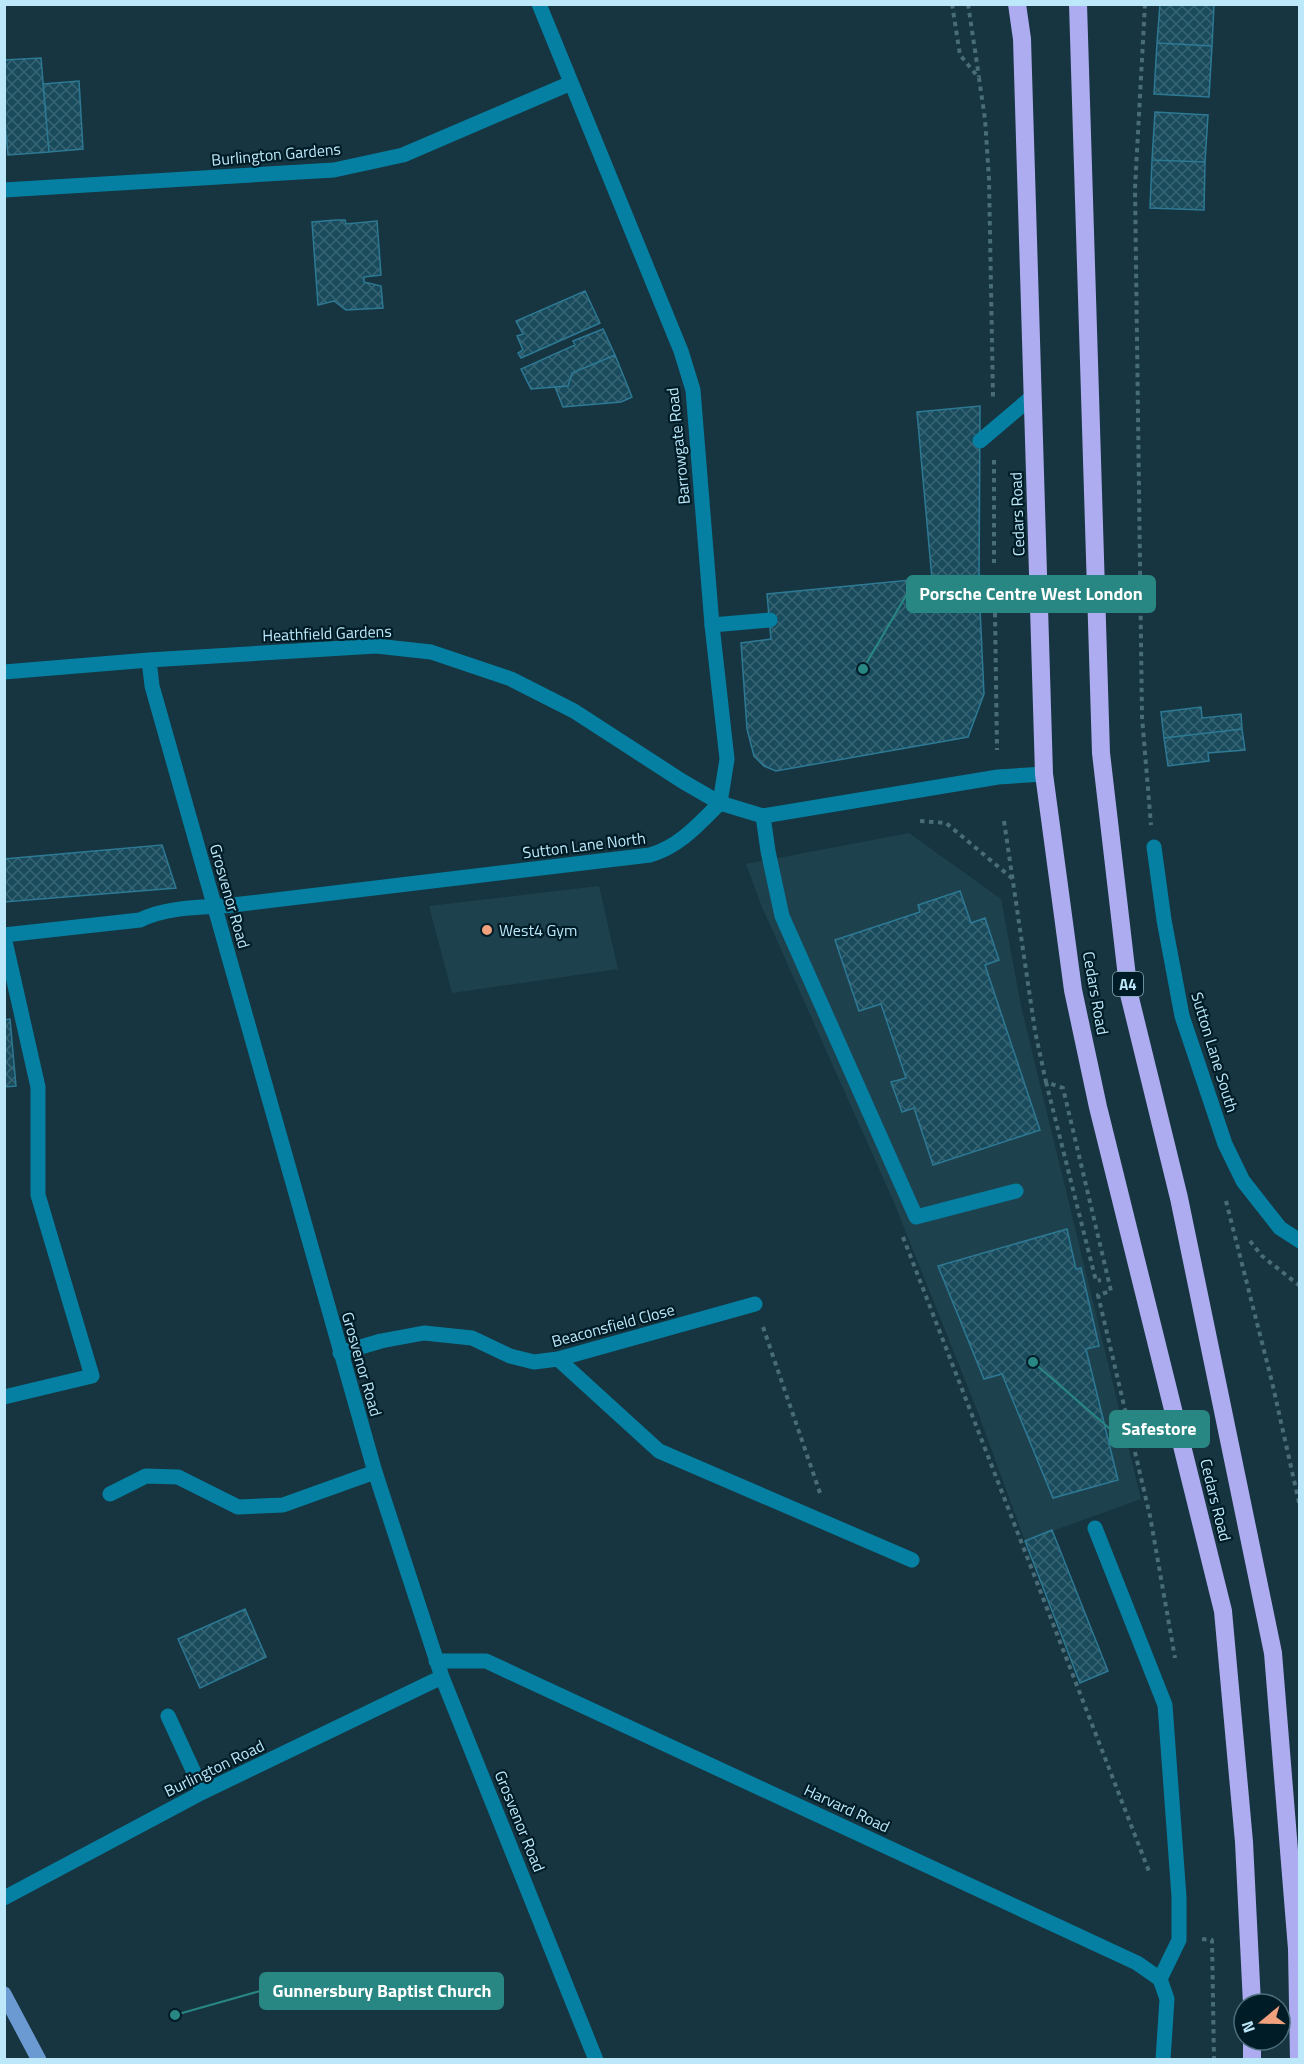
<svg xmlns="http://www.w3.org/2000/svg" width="1304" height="2064" viewBox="0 0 1304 2064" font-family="'Titillium Web',sans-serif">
<defs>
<pattern id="building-cross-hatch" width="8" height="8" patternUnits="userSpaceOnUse" patternTransform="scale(1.5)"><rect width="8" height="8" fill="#194b5c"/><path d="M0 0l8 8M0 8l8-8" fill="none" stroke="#386574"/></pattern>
</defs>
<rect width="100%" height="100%" fill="#163540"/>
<!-- built -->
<path fill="#1e414e" d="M909,833l92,66 20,107 120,493 -116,42 -48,-131 -84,-210 -131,-293 -16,-43z
M599,886l19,83 -166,24 -23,-87z"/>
<!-- building -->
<path fill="url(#building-cross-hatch)" stroke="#2d7994" stroke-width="1.5" d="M1160,4h54l-2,42 -55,-3z
M1157,43l55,3 -3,51 -55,-3z
M41,58l8,94 -41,3 -4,-43v-52z
M79,81l4,68 -34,3 -6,-68z
M1155,112l53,3 -3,47 -53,-2z
M1152,160l53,2 -1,48 -54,-2z
M336,220h9l1,4 31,-3 4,54 -17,2v5l17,4 2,22 -37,2 -12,-9 -16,4 -6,-83z
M585,291l15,32 -79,35 -3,-5 5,-3 -6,-14 6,-2 -7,-13z
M603,329l12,26 -43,18 -4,13 -37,3 -10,-20 54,-24 -2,-4z
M615,355l17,42 -11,5 -58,5 -8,-20 13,-1 4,-13z
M980,406l-1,181 -46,3 -16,-178z
M931,578l2,12 46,-3 5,107 -16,43 -192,34 -12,-5 -10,-10 -7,-27 -6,-86 30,-4 -4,-45z
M1201,707l1,11 39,-4 1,15 -78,9 -3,-26z
M1242,729l3,21 -37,3 1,8 -41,5 -4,-28z
M162,845l14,43 -172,14v-43z
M960,891l11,32 14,-5 14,42 -14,5 55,165 -107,35 -19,-57 -12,4 -11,-30 15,-4 -25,-74 -22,7 -24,-71 85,-28 -2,-7z
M10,1019l6,67 -12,1v-67z
M1067,1229l9,40 5,-1 18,78 -13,3 32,131 -65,18 -51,-124 -18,5 -46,-113z
M1052,1530l56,141 -28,12 -55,-142z
M245,1609l21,48 -66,31 -22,-49z"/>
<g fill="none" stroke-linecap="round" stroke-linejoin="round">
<!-- path -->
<path stroke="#496c79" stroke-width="4" stroke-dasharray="4.5 4.5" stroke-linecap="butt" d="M952,4l8,51 19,23 6,41 4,60 4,219
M968,4l11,73
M1145,4l-10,184 7,529 9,108
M994,460v103
M995,613l2,137
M920,821l26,2 67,56
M1004,821l31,210 11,51 17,6 48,203 -13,4 52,221 25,142
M1046,1082l50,199 5,-1
M1226,1201l46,181 28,125
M903,1237l247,637
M1250,1241l12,15 38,30
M763,1327l57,166
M1202,1939l10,1 2,120"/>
<!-- lane -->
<path stroke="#0580a2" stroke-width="15" d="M980,441l53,-45
M979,582l60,24
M712,625l58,-5
M763,816l5,35 14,65 134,301 100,-26
M4,937l34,150v108l54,181 -88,21
M558,1359l101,92 253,109
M110,1494l36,-18 32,1 60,30 45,-2 92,-33
M1095,1528l70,177 14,192v43l-19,39
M168,1716l35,76"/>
<!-- street -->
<path stroke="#0580a2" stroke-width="15" d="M539,4l142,347 12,39 19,235 15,134 -7,44
M4,190l330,-20 69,-15 168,-72
M149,660l3,26 223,786 67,205 154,383
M4,672l145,-12 227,-14 55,6 80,27 63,32 108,70 38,22 43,13 235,-39 46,-3
M1154,847l10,73 18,96 43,128 18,37 37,47 20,13
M4,935l136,-15c28,-14 62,-12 93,-15l417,-50c29,-8 49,-31 70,-52
M340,1353l41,-12 43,-8 48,5 38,18 24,6 24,-3 197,-55
M436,1661h50l651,302 23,16 7,20 -4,61
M4,1898l199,-106 239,-115"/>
<!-- primary -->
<path stroke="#6a9ad1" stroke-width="15" d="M4,1994l35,66"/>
<!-- highway -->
<path stroke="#aeacf0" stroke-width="18" d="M1017,4l5,35 22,735 29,216 25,117 125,504 21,231 8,162
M1078,4l23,749 28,241 50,204 94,455 24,296 2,111
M1252,2040v20"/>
</g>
<!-- markers -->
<circle fill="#f1a17d" stroke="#001c27" stroke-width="2" cx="487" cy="930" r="6"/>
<g text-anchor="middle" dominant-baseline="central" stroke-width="4.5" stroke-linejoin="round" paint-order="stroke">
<!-- shield labels -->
<rect fill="#001c27" stroke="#84abbb" stroke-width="1.5" x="1113" y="972" width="30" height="24" rx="4.5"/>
<g font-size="15" font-weight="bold" fill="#bce8fa">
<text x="1128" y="984">A4</text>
</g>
<!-- street labels -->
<g font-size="16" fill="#bce8fa" stroke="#001c27">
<text transform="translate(276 154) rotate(-5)">Burlington Gardens</text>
<text transform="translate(678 446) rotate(-96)">Barrowgate Road</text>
<text transform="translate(1017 514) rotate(-92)">Cedars Road</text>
<text transform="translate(327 633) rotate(-2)">Heathfield Gardens</text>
<text transform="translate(584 845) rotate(-7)">Sutton Lane North</text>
<text transform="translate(230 896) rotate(74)">Grosvenor Road</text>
<text transform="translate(1096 993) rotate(80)">Cedars Road</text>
<text transform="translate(1215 1052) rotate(73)">Sutton Lane South</text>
<text transform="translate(613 1325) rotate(-15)">Beaconsfield Close</text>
<text transform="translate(362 1364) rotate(74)">Grosvenor Road</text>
<text transform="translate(1216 1500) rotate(76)">Cedars Road</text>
<text transform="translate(214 1768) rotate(-26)">Burlington Road</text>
<text transform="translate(847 1808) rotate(25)">Harvard Road</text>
<text transform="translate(520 1821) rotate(68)">Grosvenor Road</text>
</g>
<!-- poi labels -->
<g font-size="16" fill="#bce8fa" stroke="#001c27" text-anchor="start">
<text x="499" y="930">West4 Gym</text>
</g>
</g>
<!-- callouts -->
<path fill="none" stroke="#298783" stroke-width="2" d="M863 669L907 594M1033 1362L1110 1429M175 2015L260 1991"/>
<g fill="#298783" stroke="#001c27" stroke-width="2">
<circle cx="863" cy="669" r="6"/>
<circle cx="1033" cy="1362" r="6"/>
<circle cx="175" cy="2015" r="6"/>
</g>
<g fill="#298783" stroke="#298783" stroke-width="2">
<rect x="907" y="576" width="248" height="36" rx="6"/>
<rect x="1110" y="1411" width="99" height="36" rx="6"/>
<rect x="260" y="1973" width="243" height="36" rx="6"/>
</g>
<g font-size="18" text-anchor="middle" font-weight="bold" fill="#fff">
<text x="1031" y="600">Porsche Centre West London</text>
<text x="1159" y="1435">Safestore</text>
<text x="382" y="1997">Gunnersbury Baptist Church</text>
</g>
<!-- border -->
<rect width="1304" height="2064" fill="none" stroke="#bce8fa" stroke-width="12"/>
<!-- north arrow -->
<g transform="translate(1262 2022) rotate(251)"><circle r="28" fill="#001c27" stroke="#4b6e7b" stroke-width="1.5"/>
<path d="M0-4.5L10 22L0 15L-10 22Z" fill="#f1a17d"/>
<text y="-9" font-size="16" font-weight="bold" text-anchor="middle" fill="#bce8fa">N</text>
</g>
</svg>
